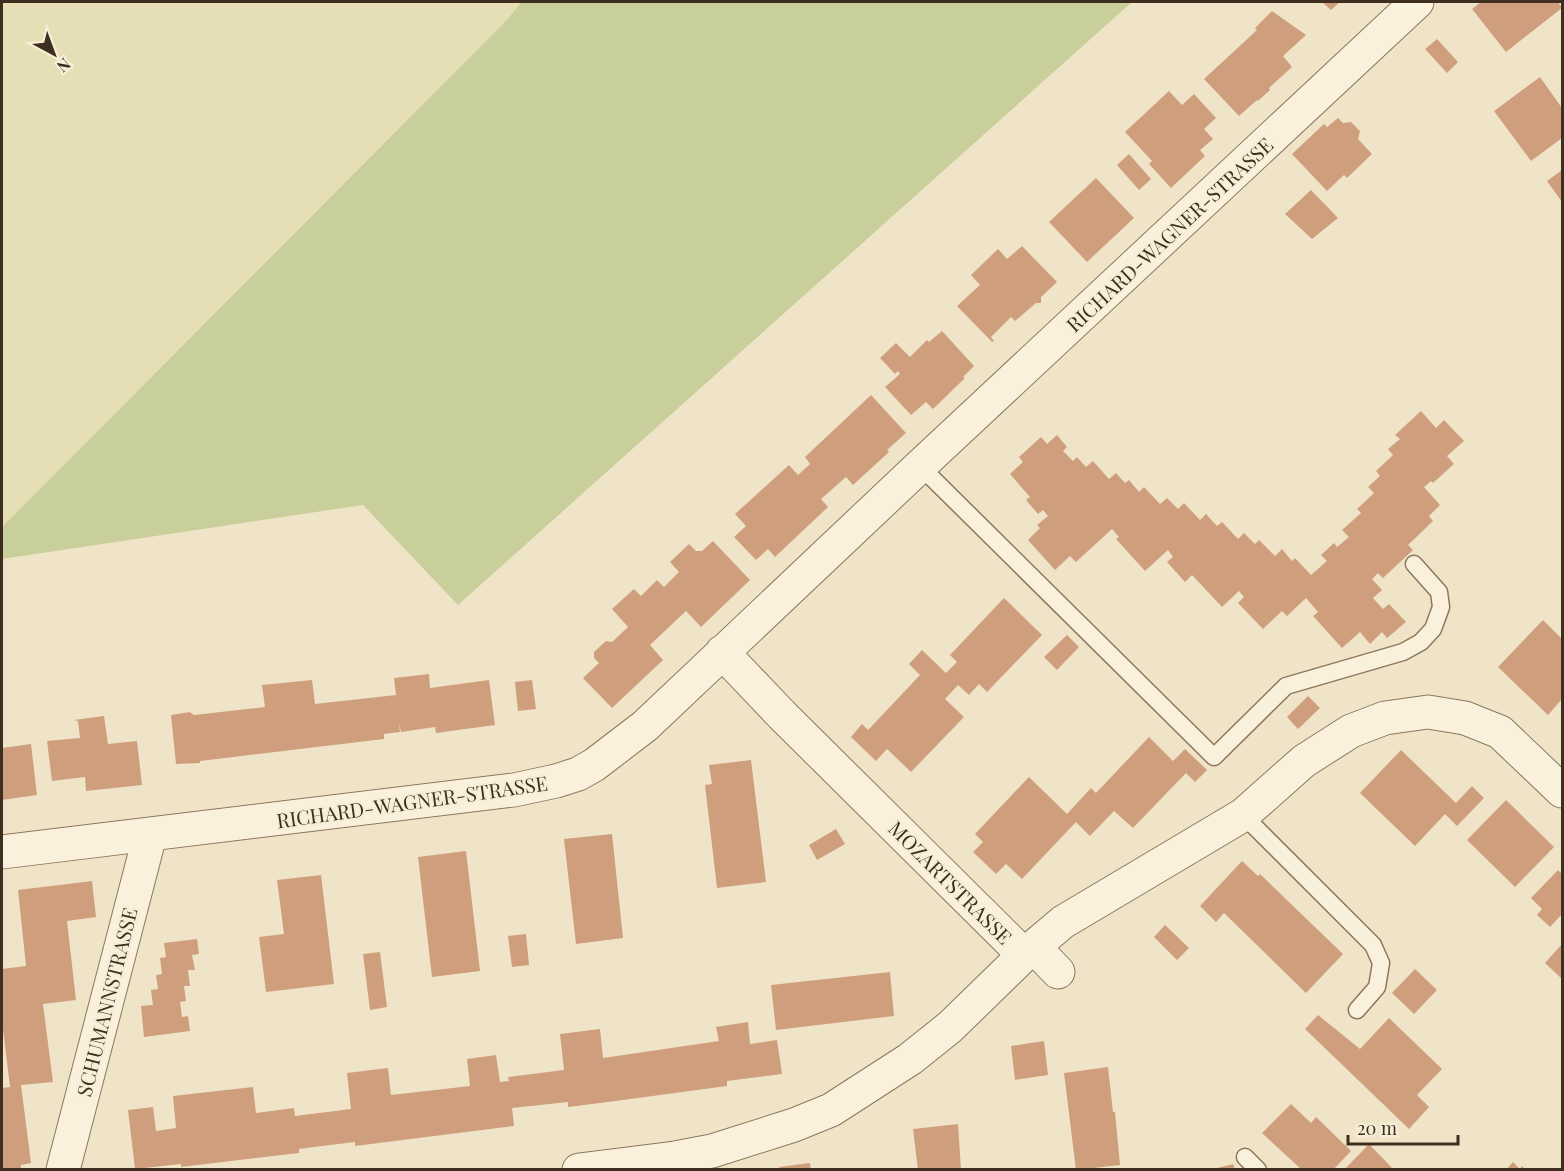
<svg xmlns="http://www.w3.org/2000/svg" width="1564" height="1171" viewBox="0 0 1564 1171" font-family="'Playfair Display',serif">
<rect width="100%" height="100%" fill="#f0e4c8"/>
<!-- farmland -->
<path fill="#e6deb5" d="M2,2h519l-13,17 -506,508z"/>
<!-- green -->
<path fill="#c9cf9b" d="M521,2h611l-674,603 -95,-100 -361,54v-32l506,-508z"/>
<!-- building -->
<path fill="#cf9f7d" d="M1322,2h18l-9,8z
M1481,2h77l4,6 -56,44 -34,-43z
M1272,11l34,24 -23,21 9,11 -23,21 1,2 -12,11 -1,-1 -18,16 -35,-37 53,-49 -2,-2z
M1437,39l21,23 -11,11 -22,-24z
M1540,77l22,31v30l-31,23 -37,-50z
M1169,91l13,14 12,-11 22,24 -12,11 9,10 -13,11 5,6 -34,32 -22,-24 3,-3 -27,-29z
M1338,118l5,5 8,-1 9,9 -2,8 14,15 -25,24 -3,-3 -17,16 -35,-37 32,-30 3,3z
M1129,154l22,25 -12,11 -22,-25z
M1562,170v32l-15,-21z
M1096,178l38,40 -47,44 -38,-40z
M1311,190l27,28 -26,21 -27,-25z
M1022,246l35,36 -16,15v6h-5l-21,18 -4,-4 -20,20 3,4 -2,1 -35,-36 23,-21 -9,-10 27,-26 9,10z
M942,331l32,35 -11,11 2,1 -32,31 -7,-7 -15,13 -26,-28 15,-13 -2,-3 -3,3 -15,-16 16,-15 14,14 17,-17 2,2z
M871,395l35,38 -19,17 2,2 -36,33 -7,-8 -25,22 7,8 -53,50 -7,-8 -12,11 -22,-23 12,-11 -11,-12 54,-49 9,10 12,-11 -5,-7z
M1421,411l15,17 8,-8 20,21 -17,15 7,8 -21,19 -2,-2 -7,6 16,18 -11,11 4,5 -25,24 5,5 -30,28 -5,-5 -6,6 10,11 -9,8 10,11 6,-5 17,18 -19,16 -5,-6 -12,12 -10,-12 -18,16 -29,-32 5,-4 -12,-14 -19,18 -5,-5 -19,18 -25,-26 6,-6 -5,-6 -17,16 -30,-32 -7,7 -18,-20 6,-5 -5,-7 -23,21 -29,-32 3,-2 -7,-8 -36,33 -6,-6 -15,14 -27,-30 12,-12 -3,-3 11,-9 -5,-6 -5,4 -12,-14 4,-3 -20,-23 13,-12 -4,-5 22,-20 6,7 10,-9 10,12 -4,4 10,10 4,-4 9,10 7,-6 16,18 7,-6 9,10 4,-3 10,12 5,-5 16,17 7,-6 11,11 6,-6 16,17 6,-6 11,12 5,-4 16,17 6,-6 11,11 4,-4 16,16 7,-7 10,12 3,-3 16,17 16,-14 -6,-6 13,-12 3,4 12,-10 -7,-7 19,-17 -4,-4 17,-16 -6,-6 12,-11 -4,-5 17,-16 -5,-6 12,-10 -5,-4z
M713,541l37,39 -49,47 -15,-16 -36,34 13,15 -51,48 -29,-30 16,-15 -5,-5v-6l12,-11 6,1 16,-15 -16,-18 22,-20 7,7 16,-16 7,7 15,-15 -9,-10 19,-18 7,7h6z
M1004,598l38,37 -55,57 -8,-8 -10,11 -11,-10 -13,14 19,18 -53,55 -24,-23 -11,12 -25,-24 11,-13 6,6 52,-55 -11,-11 13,-14 24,23 11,-11 -7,-7z
M1543,620l19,19v60l-14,16 -50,-48z
M1067,635l12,12 -22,23 -13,-13z
M429,674l1,14 59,-8 6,45 -59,8 -1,-6 -34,5 -2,-9 1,9 -16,2v5l-184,22v2l-24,1 -5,-49 19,-3 4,3 71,-8 -3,-22 50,-5 3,24 81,-9 -2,-17z
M532,680l4,29 -18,2 -3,-29z
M1308,696l12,12 -22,21 -11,-12z
M104,716l4,28 29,-3 5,44 -56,6 -1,-14 -33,4 -5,-40 33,-3 -2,-17 -4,-1z
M1149,737l24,24 12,-12 22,21 -12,12 -9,-9 -53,55 -19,-17 -24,25 -14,-14 -54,57 -16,-15 -10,10 -23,-22 10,-10 -8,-8 54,-57 38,37 24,-26 5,5z
M31,744l6,51 -35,5v-52z
M1401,750l55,53 16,-17 12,12 -27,28 -12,-12 -30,32 -55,-53z
M751,760l15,122 -49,6 -12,-103 7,-1 -3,-19z
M1506,800l48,47 -39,40 -48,-47z
M836,829l9,15 -28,16 -8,-15z
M612,834l11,104 -47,6 -12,-105z
M466,851l14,120 -48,6 -14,-120z
M1242,861l16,15 2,-2 83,80 -37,39 -82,-80 -8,9 -16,-16z
M1558,870l4,4v13l-1,2 1,2v23l-12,13 -13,-12 5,-6 -11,-11z
M321,875l13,109 -68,8 -7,-55 25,-3 -7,-54z
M92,881l4,36 -29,4 9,79 -33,4 10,78 -32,3 10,78 -10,2v5h-19v-82l8,-1 -8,-66v-52l24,-3 -8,-76z
M1165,925l24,23 -12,12 -23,-23z
M526,934l3,31 -17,2 -4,-31z
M197,939l2,15 -7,1 3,15h-7l2,16h-6l2,15 -6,1 2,15 6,-1 2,15 -46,6 -3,-31 12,-1 -2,-15 7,-1 -2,-14 6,-1 -2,-16 6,-1 -2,-14z
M1562,944v35l-17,-16z
M380,952l7,55 -17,3 -7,-56z
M1415,969l22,21 -23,24 -22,-21z
M890,972l4,44 -118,14 -5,-45z
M1318,1015l42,34 29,-31 53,51 -25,26 12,12 -20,22 -104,-100z
M748,1022l2,22 27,-4 5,34 -55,7v5l-119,16 -40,5v-5l-56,6 2,18 -159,20v-4l-41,5 -15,2v4l-118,14v-3l-46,5 -7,-59 25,-3 3,24 20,-3 -3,-32 80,-9 3,26 38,-5 1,8 56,-7 -4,-36 41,-5 3,27 79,-9 -3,-27 29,-4 4,27 9,-1 -1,-4 56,-7 -4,-36 40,-5 3,29 116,-17 -3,-14z
M1044,1041l4,34 -33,5 -4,-34z
M1108,1067l5,45h2l5,53 -44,5 -12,-97z
M1291,1104l20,19 5,-6 35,34 -18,19h-31l-40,-37z
M958,1124l3,46h-43l-5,-41z
M1369,1144l25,26h-50z
M1513,1162l7,7 2,-3 4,4h-20z
M810,1163l1,7h-31l-1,-3z
M1233,1164l2,6h-22v-1z"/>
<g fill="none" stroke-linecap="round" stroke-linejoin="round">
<defs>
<path id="service" d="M920,466l294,291 72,-71 117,-34 18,-10 12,-13 8,-22 -2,-15 -25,-28
M1243,815l130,130 8,18 -4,24 -20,23
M1245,1157l13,13"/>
<path id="minor" d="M722,652l60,63 242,240
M2,852l512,-62 42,-9 22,-7 16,-9 51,-39 275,-260 497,-464
M1034,947l24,25
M63,1170l87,-335
M579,1170l96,-12 37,-7 82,-26 37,-15 79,-51 40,-32 74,-72 39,-33 180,-107 61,-54 47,-30 34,-13 43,-6 37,6 35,14 62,59"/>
</defs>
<!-- service casing -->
<use href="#service" stroke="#8d765c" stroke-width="19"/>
<!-- minor casing -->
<use href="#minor" stroke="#8d765c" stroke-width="35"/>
<!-- service -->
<use href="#service" stroke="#faf1dc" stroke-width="16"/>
<!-- minor -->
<use href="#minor" stroke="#faf1dc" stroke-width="33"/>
</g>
<g text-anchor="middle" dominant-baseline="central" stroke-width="4.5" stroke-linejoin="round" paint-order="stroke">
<!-- street labels -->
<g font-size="20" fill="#3d2e20" stroke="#f7eed8">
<text transform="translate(1169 234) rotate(-43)">RICHARD-WAGNER-STRASSE</text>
<text transform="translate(412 801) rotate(-8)">RICHARD-WAGNER-STRASSE</text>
<text transform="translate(951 882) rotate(45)">MOZARTSTRASSE</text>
<text transform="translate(106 1002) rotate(-76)">SCHUMANNSTRASSE</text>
</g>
</g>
<!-- border -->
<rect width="1564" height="1171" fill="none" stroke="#3d2e20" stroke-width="6"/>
<!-- north arrow -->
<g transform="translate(54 54) rotate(139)" stroke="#f7eed8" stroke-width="4.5" paint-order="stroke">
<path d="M0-4.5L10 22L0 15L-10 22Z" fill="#3d2e20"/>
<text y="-9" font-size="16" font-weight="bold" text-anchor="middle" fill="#3d2e20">N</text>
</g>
<!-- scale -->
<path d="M1348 1135v9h110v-9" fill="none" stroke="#3d2e20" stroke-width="3"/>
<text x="1357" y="1135" font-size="18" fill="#3d2e20" stroke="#f7eed8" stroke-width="4.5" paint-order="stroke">20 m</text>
</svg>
